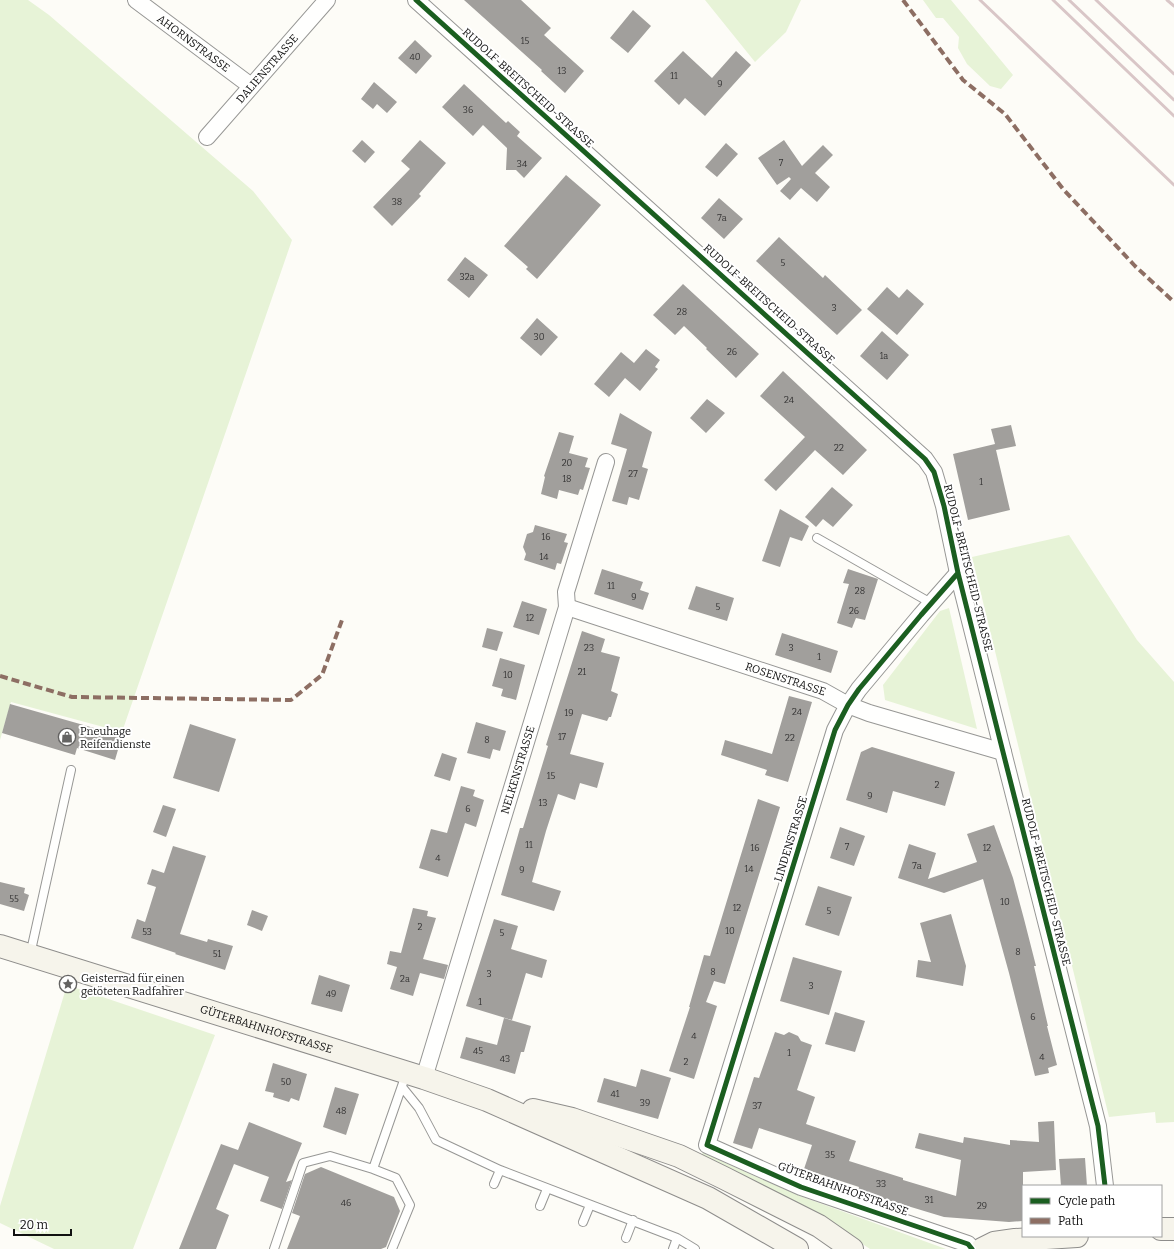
<svg xmlns="http://www.w3.org/2000/svg" width="1174" height="1249" viewBox="0 0 1174 1249" font-family="Bitter,serif">
<rect width="100%" height="100%" fill="#fdfcf7"/>
<!-- green -->
<path fill="#e7f3d7" d="M0,0h28l21,15 204,176 39,49 -170,492 -111,-30 -11,38z
M705,0h96l-15,32 -31,30z
M923,0h28l62,75 -12,14 -11,-3 -23,-22 -9,-16 1,-11 -16,-19h-7z
M1069,535l68,105 37,42v440l-18,1 -1,-11 -46,5 -137,-560z
M949,608l28,121 -92,-29 -2,-15 57,-74z
M67,985l148,50 -82,214h-79l-54,-26v-17z
M703,1153l97,43 146,53h-76l-49,-33 -126,-58z"/>
<!-- building -->
<path fill="#a19f9c" d="M464,0h57l30,28 -7,7 40,36 -19,22 -24,-22 1,-1z
M633,10l18,16 -23,27 -18,-15z
M415,40l17,16 -16,18 -18,-16z
M683,51l29,27 24,-27 15,14 -46,51 -20,-18 -6,7 -25,-24z
M374,82l23,20 -10,11 -10,-9 -4,5 -12,-10z
M464,84l42,39 2,-2 12,11 -3,4 25,22 -18,20 -8,-8h-10l1,-22 -24,-23 -10,11 -31,-29z
M362,140l13,12 -10,11 -13,-12z
M420,140l26,23 -27,31 2,2 -29,30 -19,-19 37,-38 -9,-8z
M784,140l18,26 21,-21 10,10 -18,18 15,14 -13,15 -16,-14 -11,12 -10,-9 11,-12 -2,-2 -12,8 -19,-27z
M726,143l12,11 -21,23 -12,-10z
M566,175l35,30 -64,74 -11,-10 2,-2 -24,-21z
M719,198l24,21 -19,20 -23,-21z
M779,237l44,41 2,-3 37,35 -25,25 -81,-74z
M465,257l23,18 -19,23 -22,-18z
M683,284l76,70 -23,24 -30,-29 1,-1 -23,-22 -9,9 -22,-20z
M887,287l12,11 8,-9 17,15 -27,31 -30,-26z
M537,318l21,19 -17,19 -21,-18z
M882,331l27,24 -22,25 -27,-24z
M646,349l14,11 -5,7 3,2 -18,22 -15,-13 -16,19 -15,-13 27,-32 13,11z
M783,371l84,79 -24,25 -28,-25 -39,41 -12,-11 41,-43 -45,-41z
M707,399l18,14 -19,20 -16,-15z
M620,413l32,19 -10,35 6,2 -9,31 -10,-3 -2,8 -15,-4 15,-52 -16,-5z
M1011,425l5,21 -20,4 14,60 -42,10 -15,-66 42,-10 -4,-15z
M559,432l15,4 -5,17 19,5 -3,9 5,1 -7,22 -3,-1 -2,6 -19,-5 -2,9 -16,-5 4,-17 -1,-1z
M832,487l21,18 -20,22 -10,-8 -7,8 -11,-10z
M780,509l29,17 -7,15 -12,-4 -10,30 -18,-6z
M535,525l32,9 -3,8 4,1 -7,21 -4,-1 -2,7 -31,-10 2,-6 -3,-7 4,-13 6,-2z
M602,569l41,13 -3,8 9,3 -6,17 -49,-16z
M848,569l30,10 -13,41 -9,-2 -4,10 -15,-5 12,-39 -6,-1z
M696,586l38,12 -7,23 -39,-12z
M522,601l25,8 -8,26 -26,-8z
M487,628l16,4 -6,19 -15,-4z
M582,631l23,8 -4,13 19,5 -9,34 7,3 -7,23h-2l-2,4 -25,-7 -12,40 34,9 -7,25 -17,-5 -5,17 -17,-6 -12,37 -14,51 29,9 -7,20 -53,-16 19,-67h3l25,-82 -2,-1z
M782,633l56,18 -7,22 -56,-18z
M500,658l25,7 -9,35 -15,-4 2,-7 -11,-3z
M789,696l23,6 -24,80 -23,-7 2,-5 -46,-15 4,-15 47,14z
M10,704l112,32 -7,24 -38,-12 -2,7 -73,-22z
M476,722l30,9 -6,20 -7,-2 -3,10 -23,-6z
M190,724l46,15 -17,53 -46,-14z
M872,747l83,25 -10,34 -52,-15 -6,22 -41,-13 15,-48z
M442,753l15,5 -7,23 -16,-5z
M461,786l14,4 -2,6 11,4 -8,27 -11,-4 -17,54 -29,-9 12,-39 16,4z
M758,799l22,8 -55,177 -11,-3 -8,21 11,4 -23,73 -25,-8 21,-64h-1l15,-52 6,1z
M163,805l13,4 -10,28 -13,-5z
M994,825l19,53 11,41 12,47h-2l14,60h-1l10,39 -9,3 1,5 -14,3 -26,-103 -26,-94 -39,14 -46,-15 11,-34 27,9 -8,26 49,-17 -10,-28z
M840,827l25,9 -11,30 -24,-8z
M173,846l33,10 -26,78 27,8 1,-3 25,7 -8,24 -50,-16 1,-1 -45,-15 6,-19 8,3 11,-35 -9,-3 5,-15 12,4z
M0,882l25,6 -1,5 5,2 -5,16 -24,-7z
M818,886l34,11 -13,39 -34,-11z
M413,908l15,3 -1,5 9,2 -13,41 25,6 -4,14 -24,-6 -7,23 -23,-7 7,-22 -10,-3 3,-13 11,2z
M252,910l16,6 -6,15 -15,-6z
M951,914l15,52 -3,20 -47,-9 2,-17 13,2 -11,-39z
M494,919l24,7 -7,23 36,11 -5,18 -16,-5 -14,47 -46,-14z
M793,957l49,14 -13,44 -49,-14z
M319,975l31,10 -8,27 -31,-8z
M835,1012l30,9 -10,31 -30,-8z
M504,1018l27,8 -7,26h-3l-6,22 -55,-16 6,-21 31,8z
M775,1032l9,3 5,-3 9,4 3,5 11,4 -15,45 18,7 -9,27 50,17 -7,20 54,17v2l53,16 5,-36 -46,-12 4,-15 44,10 1,-6 46,8v-5l29,2 -1,-20 16,-1 2,49 -33,2v49l-14,1 -65,-5 -86,-26 1,-4 -55,-18 8,-24 -53,-17 -7,21 -19,-6 21,-66 5,1z
M273,1063l34,11 -8,27 -8,-3 -2,4 -16,-5 1,-4 -9,-2z
M641,1069l30,9 -13,41 -61,-17 7,-24 32,9z
M335,1087l24,7 -13,41 -23,-8z
M249,1122l53,21 -16,39 6,-2 -10,29 -22,-8 9,-24 -35,-13 -18,45 13,6 -13,34h-37l42,-105 17,6z
M1085,1158l2,28h-26l-2,-27z
M321,1167l73,30 6,14 -14,36 -5,2h-94l13,-33 -8,-3 13,-39z"/>
<g fill="none" stroke-linecap="round" stroke-linejoin="round">
<defs>
<path id="lane" d="M817,538l114,65
M30,955l41,-185
M402,1087l17,21 17,32 64,30 177,68 18,11
M373,1169l30,-86
M494,1184l6,-14
M540,1206l7,-17
M583,1222l7,-17
M626,1238l7,-18
M274,1249l29,-86 27,-7 43,13 23,9 14,27 -18,44
M673,1249l4,-11"/>
<g id="street">
<path id="s1" d="M136,0l115,86"/>
<path d="M416,0l509,459 9,13 10,34 14,67 45,179 95,374 7,60"/>
<path id="s2" d="M207,137l120,-137"/>
<path d="M958,573l-37,42 -62,74 -11,16 -13,25 -128,415 94,42 167,57 4,5"/>
<path id="s3" d="M567,607l256,84 25,14 21,8 134,39"/>
<path id="s4" d="M424,1078l143,-471 -1,-15 40,-130"/>
</g>
<g id="secondary">
<path id="s5" d="M0,946l424,132 63,22 221,98 89,51"/>
<path d="M533,1110l39,9 107,37 45,22 95,48 33,23"/>
<path d="M1161,1229h13"/>
<path d="M982,1249l12,-6 21,-3 62,-4"/>
</g>
</defs>
<!-- lane casing -->
<use href="#lane" stroke="#979795" stroke-width="10"/>
<!-- street casing -->
<use href="#street" stroke="#979795" stroke-width="18"/>
<!-- secondary casing -->
<use href="#secondary" stroke="#8e8d8b" stroke-width="24"/>
<!-- lane -->
<use href="#lane" stroke="#fffffe" stroke-width="8"/>
<!-- street -->
<use href="#street" stroke="#fffffe" stroke-width="16"/>
<!-- secondary -->
<use href="#secondary" stroke="#f6f4eb" stroke-width="22"/>
<!-- rail -->
<path stroke="#d9c6c7" stroke-width="3" d="M980,0l194,185
M1053,0l121,116
M1069,0l105,100
M1096,0l78,74
M1167,0l7,6"/>
<!-- quiet -->
<path stroke="#8d6e63" stroke-width="4" stroke-dasharray="8 4" stroke-linecap="butt" d="M903,0l60,80 42,34 58,75 72,77 39,36
M0,676l72,21 219,3 31,-25 20,-55"/>
<defs>
<path id="cycleway" d="M416,0l509,459 9,13 10,34 14,67 45,179 95,374 7,60
M958,573l-37,42 -62,74 -11,16 -13,25 -128,415 94,42 167,57 4,5"/>
</defs>
<!-- cycleway casing -->
<use href="#cycleway" stroke="#fff" stroke-width="8"/>
<!-- cycleway -->
<use href="#cycleway" stroke="#1b5e20" stroke-width="5"/>
</g>
<!-- icons -->
<defs>
<symbol id="shop-ring" viewBox="-11 -11 22 22"><circle r="9.5" fill="#fff" stroke="#646362" stroke-width="1.5"/><path d="M-5-2.5h2.3a2.7 3.5 0 0 1 5.4 0H5L5.5 6h-11ZM-1.5-2.5h3a1.5 2.3 0 0 0-3 0Z" fill="#646362"/></symbol>
<symbol id="sight-ring" viewBox="-11 -11 22 22"><circle r="9.5" fill="#fff" stroke="#646362" stroke-width="1.5"/><path d="M0-6L1.8-2.2L6-1.7L2.9 1.2L3.7 5.4L0 3.3L-3.7 5.4L-2.9 1.2L-6-1.7L-1.8-2.2Z" fill="#646362"/></symbol>
</defs>
<g fill-rule="evenodd">
<use href="#shop-ring" x="57" y="727" width="20" height="20"/>
<use href="#sight-ring" x="58" y="974" width="20" height="20"/>
</g>
<g text-anchor="middle" dominant-baseline="central" stroke-width="4" stroke-linejoin="round" paint-order="stroke">
<!-- number labels -->
<g font-size="9" fill="#353434">
<text x="525" y="41">15</text>
<text x="415" y="57">40</text>
<text x="562" y="71">13</text>
<text x="674" y="76">11</text>
<text x="720" y="84">9</text>
<text x="468" y="110">36</text>
<text x="781" y="163">7</text>
<text x="522" y="164">34</text>
<text x="397" y="202">38</text>
<text x="722" y="218">7a</text>
<text x="783" y="263">5</text>
<text x="467" y="277">32a</text>
<text x="834" y="308">3</text>
<text x="682" y="312">28</text>
<text x="539" y="337">30</text>
<text x="732" y="352">26</text>
<text x="884" y="356">1a</text>
<text x="789" y="400">24</text>
<text x="839" y="448">22</text>
<text x="567" y="463">20</text>
<text x="633" y="474">27</text>
<text x="567" y="479">18</text>
<text x="981" y="482">1</text>
<text x="546" y="537">16</text>
<text x="544" y="557">14</text>
<text x="611" y="586">11</text>
<text x="860" y="591">28</text>
<text x="634" y="597">9</text>
<text x="718" y="607">5</text>
<text x="854" y="611">26</text>
<text x="530" y="618">12</text>
<text x="589" y="648">23</text>
<text x="791" y="648">3</text>
<text x="819" y="657">1</text>
<text x="582" y="672">21</text>
<text x="508" y="675">10</text>
<text x="797" y="712">24</text>
<text x="569" y="713">19</text>
<text x="562" y="737">17</text>
<text x="790" y="738">22</text>
<text x="487" y="740">8</text>
<text x="551" y="776">15</text>
<text x="937" y="785">2</text>
<text x="870" y="796">9</text>
<text x="543" y="803">13</text>
<text x="468" y="809">6</text>
<text x="529" y="845">11</text>
<text x="847" y="847">7</text>
<text x="755" y="848">16</text>
<text x="987" y="848">12</text>
<text x="438" y="858">4</text>
<text x="917" y="866">7a</text>
<text x="749" y="869">14</text>
<text x="522" y="870">9</text>
<text x="14" y="899">55</text>
<text x="1005" y="902">10</text>
<text x="737" y="908">12</text>
<text x="829" y="911">5</text>
<text x="420" y="927">2</text>
<text x="730" y="931">10</text>
<text x="147" y="932">53</text>
<text x="502" y="933">5</text>
<text x="1018" y="952">8</text>
<text x="217" y="954">51</text>
<text x="713" y="972">8</text>
<text x="489" y="974">3</text>
<text x="405" y="979">2a</text>
<text x="811" y="986">3</text>
<text x="331" y="994">49</text>
<text x="480" y="1002">1</text>
<text x="1033" y="1017">6</text>
<text x="694" y="1036">4</text>
<text x="478" y="1051">45</text>
<text x="789" y="1053">1</text>
<text x="1042" y="1057">4</text>
<text x="505" y="1059">43</text>
<text x="686" y="1062">2</text>
<text x="286" y="1082">50</text>
<text x="615" y="1094">41</text>
<text x="645" y="1103">39</text>
<text x="757" y="1106">37</text>
<text x="341" y="1111">48</text>
<text x="830" y="1155">35</text>
<text x="881" y="1184">33</text>
<text x="929" y="1200">31</text>
<text x="346" y="1203">46</text>
<text x="982" y="1206">29</text>
</g>
<!-- street labels -->
<g font-size="11" fill="#111" stroke="#fff">
<text stroke="none"><textPath href="#s1" startOffset="72">AHORNSTRASSE</textPath></text>
<text stroke="none"><textPath href="#s2" startOffset="91">DALIENSTRASSE</textPath></text>
<text transform="translate(528 88) rotate(42)">RUDOLF-BREITSCHEID-STRASSE</text>
<text transform="translate(769 304) rotate(42)">RUDOLF-BREITSCHEID-STRASSE</text>
<text transform="translate(968 568) rotate(76)">RUDOLF-BREITSCHEID-STRASSE</text>
<text stroke="none"><textPath href="#s3" startOffset="230">ROSENSTRASSE</textPath></text>
<text stroke="none"><textPath href="#s4" startOffset="322">NELKENSTRASSE</textPath></text>
<text transform="translate(791 839) rotate(-73)">LINDENSTRASSE</text>
<text transform="translate(1046 882) rotate(76)">RUDOLF-BREITSCHEID-STRASSE</text>
<text stroke="none"><textPath href="#s5" startOffset="279">GÜTERBAHNHOFSTRASSE</textPath></text>
<text transform="translate(843 1189) rotate(20)">GÜTERBAHNHOFSTRASSE</text>
</g>
<!-- poi labels -->
<g font-size="11" fill="#111" stroke="#fff" text-anchor="start">
<text x="80" y="731">Pneuhage<tspan x="80" dy="13">Reifendienste</tspan></text>
<text x="81" y="978">Geisterrad für einen<tspan x="81" dy="13">getöteten Radfahrer</tspan></text>
</g>
</g>
<!-- legend -->
<rect x="1022" y="1185" width="140" height="52" fill="#ffffff" stroke="#a0a0a0"/>
<rect x="1030" y="1198" width="20" height="6" fill="#1b5e20" stroke="#a0a0a0"/>
<text x="1058" y="1205" font-size="12" fill="#111111">Cycle path</text>
<rect x="1030" y="1218" width="20" height="6" fill="#8d6e63" stroke="#a0a0a0"/>
<text x="1058" y="1225" font-size="12" fill="#111111">Path</text>
<!-- scale -->
<path d="M14 1229v6h57v-6" fill="none" stroke="#111111" stroke-width="2"/>
<text x="20" y="1229" font-size="12" fill="#111111" stroke="#ffffff" stroke-width="3" paint-order="stroke">20 m</text>
</svg>
